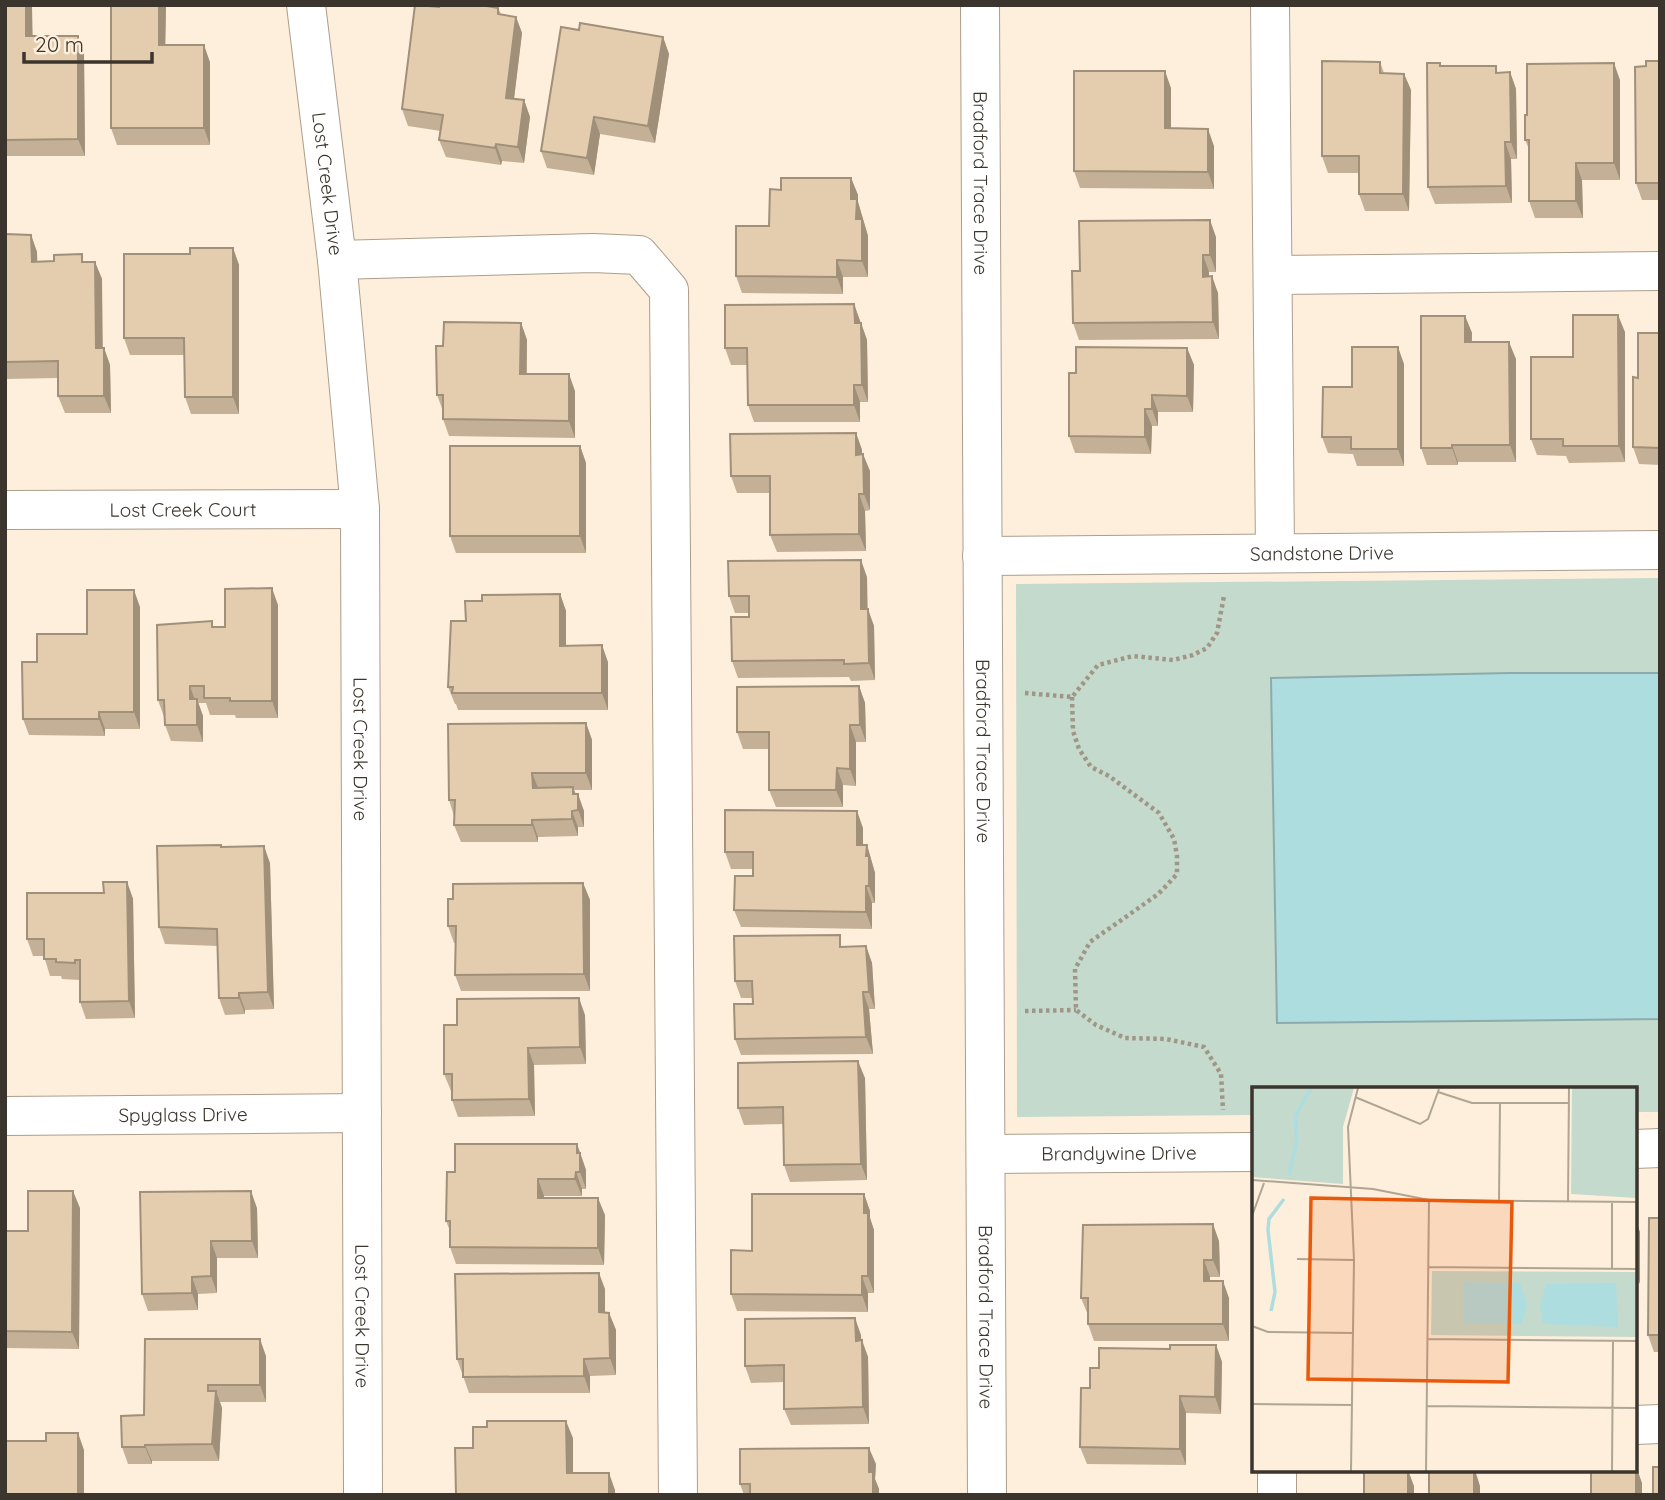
<svg xmlns="http://www.w3.org/2000/svg" width="1665" height="1500" viewBox="0 0 1665 1500" font-family="Quicksand,sans-serif">
<rect width="100%" height="100%" fill="#fdefdb"/>
<!-- green -->
<path fill="#c3dacc" d="M1660,578v534h-25v-23h-381v26l-237,2 -1,-533z"/>
<!-- water -->
<path fill="#aedde0" stroke="#8cabaa" stroke-width="2" d="M1510,673h150v346l-383,4 -6,-345z"/>
<g fill="none" stroke-linecap="round" stroke-linejoin="round">
<defs>
<g id="minor">
<path id="s1" d="M306,5l31,255 23,249 3,986"/>
<path id="s2" d="M980,5l7,1490"/>
<path d="M1270,5l5,548"/>
<path d="M337,260l256,-7 46,2 30,35 9,1205"/>
<path d="M1274,275l386,-4"/>
<path id="s3" d="M5,510l355,-1"/>
<path id="s4" d="M982,556l678,-6"/>
<path id="s5" d="M5,1116l357,-3"/>
<path d="M1635,1149l25,-1"/>
<path id="s6" d="M986,1154l268,-2"/>
<path d="M1635,1425l25,-1"/>
<path d="M1277,1470v25"/>
</g>
</defs>
<!-- minor casing -->
<use href="#minor" stroke="#ac9e8c" stroke-width="40"/>
<!-- path -->
<path stroke="#a09688" stroke-width="4.5" stroke-dasharray="3.5 3.5" stroke-linecap="butt" d="M1025,693l47,4 26,-32 35,-9 40,4 20,-5 14,-7 10,-15 7,-37
M1072,697l1,34 6,18 12,18 18,9 50,37 15,26 3,17v18l-10,11 -10,10 -67,47 -15,27 1,41 20,15 29,13 41,1 38,8 17,27 2,36
M1025,1011l51,-1"/>
<!-- minor -->
<use href="#minor" stroke="#fff" stroke-width="38"/>
</g>
<!-- wall -->
<path fill="#c4b096" d="M5,5l27,1v30h46l6,17 1,103h-80z
M166,5l-1,40 45,17v83h-93l-6,-17z
M439,7l59,1 3,6 15,3 6,16 -8,66 10,1 6,17 -6,46 -22,-2 -1,4 -55,-8 -7,-17 2,-9 -33,-5 -6,-17z
M579,30l84,7 6,17 -14,89 -55,-9 -6,41 -47,-7 -6,-17z
M1660,61v139h-18l-6,-17 10,-117z
M1380,62l4,11 20,1 7,16 -2,121h-44l-6,-17v-21h-31l-6,-17z
M1441,66l58,7 11,-1 6,17 1,70h-6l1,44 -77,1 -7,-17z
M1620,80v100h-38l1,38h-48l-6,-17v-52l-4,-9 2,-25z
M1171,88v40l43,18v43l-134,-1 -6,-17z
M851,178l7,17v7l10,34v41h-25v17l-101,-1 -6,-17 33,-50 12,-36z
M5,234l26,1 6,17v9l58,1 7,17v69h2l6,17 1,48h-46l-7,-17v-18l-53,1z
M1216,237v35h-7v5l9,16 1,46 -140,1 -6,-17 7,-52z
M233,248l6,17v149h-48l-6,-17 -1,-42h-54l-6,-17z
M854,304l13,36 1,62h-8v20h-106l-6,-17v-40h-17l-6,-17z
M1465,316l7,17v9l44,17v103h-58v3h-31l-6,-17z
M521,323l6,17v34l48,17v47l-126,-2 -6,-17v-8l-6,-16 6,-49z
M1625,332v130l-56,1 -3,-7 -29,-1 -6,-16 42,-82z
M1660,333v132l-21,-1 -6,-17 5,-69z
M1187,348l7,17 -1,47h-35v14h-6l-1,28 -76,-1 -6,-17z
M1404,364v102h-47l-4,-12 -25,-1 -6,-16z
M856,433l6,17v5l8,16v39l-5,1 1,40 -89,1 -7,-17v-42h-33l-6,-17z
M580,446l6,17v90h-130l-6,-17z
M867,577v32l7,17 1,54 -24,1 -2,-4 -111,1 -6,-17 17,-44v-4h-14l-6,-17z
M560,594l6,17v35l42,16v48h-150l-2,-6h-1l-7,-17 18,-66 16,-20z
M278,605v113h-42l-1,-3h-25l-4,-12h-8l5,13v26l-32,-1 -6,-16 -1,-8 -6,-17 57,-73h10z
M140,607v122h-35v7l-76,-1 -6,-16 14,-57z
M859,686l6,17 1,39h-10v44l-13,-1v22h-67l-7,-17v-41h-26l-6,-17z
M586,723l6,17v50h-18l10,21v16h-6v9l-40,1v5h-77l-7,-17v-9l-5,-16z
M863,828v17h4l8,28v30h-3v26l-131,-2 -7,-17 19,-34v-7h-22l-6,-17z
M222,847l48,16 4,146 -29,1v4l-20,1 -6,-17 -1,-52 -53,-2 -6,-17z
M127,882l6,17 2,119 -49,1 -6,-17v-22l-18,-1 -1,-3h-11l-6,-20h-11l-6,-17 77,-46z
M583,883l7,17v91h-129l-6,-16v-32h-1l-6,-17 5,-27z
M844,946h22l6,17 3,46h-6l4,45 -132,1 -6,-16 18,-35v-6h-12l-6,-17z
M585,1015l1,49 -52,1 1,51 -77,1 -6,-17v-9h-1l-7,-17 13,-49z
M865,1078l2,102 -77,2 -6,-17v-41l-40,1 -6,-17z
M577,1144l9,26v19h-4v7h-38v2l61,17 -1,50 -148,-1 -6,-17v-16l-4,-10 9,-49z
M140,1192l117,16 1,50h-41v35l-19,1v16l-50,1 -6,-17z
M864,1194l6,17v7l4,12v63h-6v19l-131,-1 -6,-17 21,-43z
M80,1208l-1,141 -74,-1v-117h23z
M1660,1218v134h-6l-6,-17z
M1635,1219l5,13v51l-3,1v85h-2z
M1219,1241l1,36h-10v4l19,17v43h-135l-6,-17v-9l-7,-17z
M605,1289v24h4l7,17v45l-26,1v17h-121l-12,-34z
M861,1335v5l7,17 1,67 -78,1 -7,-16v-27l-33,1 -6,-17z
M1216,1345l6,17 -1,52 -35,-1v52l-99,-1 -7,-17 10,-59 9,-20 71,-19z
M266,1356v46h-46l2,6 -3,53h-67v3h-24l-6,-17 22,-32z
M876,1464l-1,15 4,10v6h-135l-4,-11z"/>
<!-- shaded-wall -->
<path fill="#a0907a" d="M26,5h6v1l1,47 -7,-17z
M159,5h7l-1,57 -6,-17z
M516,17l6,16 -10,82 -6,-17z
M78,36l6,17 1,103 -7,-17z
M663,37l6,17 -14,89 -7,-17z
M204,45l6,17v83l-6,-17z
M1614,63l6,17v100l-6,-17z
M1165,71l6,17v57l-6,-17z
M1510,72l6,17 1,70 -6,-17z
M1404,74l7,16 -2,121 -6,-17z
M524,100l6,17 -6,46 -6,-16z
M594,117l6,17 -6,41 -7,-17z
M1208,129l6,17v43l-6,-17z
M1505,142l6,17 1,44 -6,-17z
M496,144l6,17 -1,4 -6,-17z
M1576,163l6,17 1,38 -7,-17z
M851,178l7,17v7l10,34v41l-6,-16 -6,-42 -5,-20z
M1210,220l6,17v35l-6,-17z
M31,235l6,17 1,26 -6,-16z
M233,248l6,17v149l-6,-17z
M1203,255l6,17v22l-6,-17z
M837,260l6,17v17l-6,-17z
M95,262l7,17 1,86 -7,-17z
M1212,276l6,17 1,46 -6,-17z
M854,304l6,17 1,19 -6,-17z
M1618,315l7,17v130l-6,-16z
M1465,316l7,17 -1,26 -6,-17z
M521,323l6,17 -1,51 -6,-17z
M861,323l6,17 1,62 -6,-17z
M1509,342l7,17v103l-6,-17z
M1398,347l6,17v102l-6,-17z
M104,348l6,17 1,48 -7,-17z
M1187,348l7,17 -1,47 -6,-16z
M569,374l6,17v47l-6,-17z
M854,385l6,17v20l-6,-17z
M1152,395l6,17v14l-6,-17z
M1145,409l7,17 -1,28 -6,-17z
M856,433l6,17v22l-6,-17z
M1452,445l6,17v3l-6,-17z
M580,446l6,17v90l-6,-17z
M863,454l7,17v39l-6,-16z
M859,494l6,17 1,40 -7,-17z
M861,560l6,17 1,49 -7,-17z
M272,588l6,17v113l-6,-17z
M134,590l6,17v122l-6,-17z
M560,594l6,17v52l-6,-17z
M868,609l6,17 1,54 -6,-17z
M602,645l6,17v48l-6,-17z
M190,686l6,17 -6,-4z
M859,686l6,17 1,39 -6,-17z
M197,699l6,17v26l-6,-17z
M99,712l6,17v7l-6,-17z
M586,723l6,17v50l-6,-17z
M850,725l6,17v44l-6,-17z
M837,768l6,17v22l-7,-17z
M532,773l7,17 -6,-2z
M573,787l5,14v-7l6,17v16l-11,-33z
M572,811l6,16v9l-6,-17z
M857,811l6,17v34l-6,-17z
M532,820l6,17v5l-6,-17z
M867,845l8,28v30l-6,-17 -3,-30z
M264,846l6,17 4,146 -6,-17z
M127,882l6,17 2,119 -6,-17z
M583,883l7,17v91l-6,-17z
M866,886l6,17v26l-6,-17z
M866,946l6,17 3,46 -6,-17z
M863,992l6,17 4,45 -7,-17z
M239,993l6,17v4l-6,-16z
M579,998l6,17 1,49 -6,-17z
M528,1048l6,17 1,51 -6,-17z
M858,1061l7,17 2,102 -6,-16z
M577,1144l9,26v19l-6,-17 -3,-19z
M576,1172l6,17v7l-7,-17z
M538,1179l6,17v18l-6,-16z
M73,1191l7,17 -1,141 -7,-17z
M251,1191l6,17 1,50 -6,-17z
M864,1194l6,17v7l4,12v63l-6,-17z
M598,1198l7,17 -1,50 -6,-17z
M1635,1219l5,13v51l-5,-13z
M1213,1224l6,17 1,36 -7,-17z
M211,1241l6,17v35l-6,-17z
M1204,1260l6,17v21l-6,-17z
M599,1273l6,16v40l-6,-17z
M862,1276l6,17v19l-6,-17z
M192,1277l6,17v16l-6,-17z
M1635,1279l2,5v85l-2,-5z
M1223,1281l6,17v43l-6,-17z
M609,1313l7,17v45l-6,-17z
M855,1318l6,17 1,22 -6,-16z
M260,1339l6,17v46l-6,-17z
M862,1340l6,17 1,67 -6,-17z
M1216,1345l6,17 -1,52 -6,-17z
M584,1359l6,17v17l-6,-17z
M216,1391l6,17 -3,53 -7,-17z
M1180,1396l6,17v52l-6,-16z
M566,1421l7,17v52l-6,-17z
M78,1433l6,17v45h-6z
M145,1445l7,16v3l-7,-17z
M869,1448l7,16 -1,15 4,10v6h-6l-4,-23z
M1636,1466l6,17v12h-6z
M1408,1470l6,16v9h-6z
M1475,1470l5,16v9h-6z
M609,1473l6,17v5h-6z"/>
<!-- building -->
<path fill="#e4cdae" stroke="#a0907a" stroke-width="2" d="M5,5h21v31h52v103l-73,1z
M111,5h48v40h45v83h-93z
M415,5l24,2v-2h42l17,3v6l18,3 -10,81 18,2 -6,47 -22,-3 -1,4 -56,-8 4,-25 -41,-6z
M580,23l83,14 -15,89 -54,-9 -7,41 -46,-7 20,-124 18,3z
M1322,61l58,1v11l24,1 -1,120h-44v-38h-37z
M1646,61h14v122h-24l-1,-116 11,-1z
M1427,63h13v3h56v7l14,-1 1,70h-6l1,44 -78,1z
M1614,63v100h-38v38h-47v-61h-4v-25h2v-51z
M1074,71h91v57l43,1v43l-134,-1z
M781,178h70v21h6l-1,20h6v42l-25,-1v17l-101,-1v-50h33l1,-37 11,1z
M1210,220v35h-7v22l9,-1 1,46 -140,1 -1,-52h8l-1,-50z
M5,234l26,1 1,27 22,-1v-6l28,-1v8h13l1,86h8v48h-46v-35l-53,1z
M190,248h43v149h-48l-1,-59h-60v-84h66z
M854,304l1,19h6l1,62h-8v20h-106l-1,-57h-22v-43z
M1573,315h45l1,131h-56v-7h-32v-82h42z
M1421,316h44v26h44l1,103h-58v3h-31z
M444,322l77,1 -1,51h49v47l-126,-2v-24h-6l-1,-49h7z
M1638,333h22v115l-27,-1v-70l5,1z
M1076,347l111,1v48l-35,-1v14h-7v28l-76,-1v-63h7z
M1352,347h46v102h-47v-12h-29l1,-50h29z
M856,433v22l7,-1 1,40h-5v40l-89,1v-59h-39l-1,-42z
M450,446h130v90h-130z
M861,560v49h7l1,54 -25,1v-4l-112,1 -1,-44h18v-21h-20l-1,-35z
M272,588v113h-42v-3h-26v-12h-14v13h7v26h-32l-1,-25h-6l-1,-75 55,-4v6h13v-38z
M87,590h47v122h-35v7h-76l-1,-57h15v-28h50z
M560,594v52l42,-1v48h-150l1,-6h-5l3,-66h15l-1,-20h17v-6z
M859,686l1,39h-10v44l-13,-1 -1,22h-67v-58h-32v-45z
M586,723v50h-54l1,15 40,-1v7h5v16l-6,1v8l-40,1v5h-78l1,-25h-6l-1,-76z
M725,810l132,1v34h10l-1,11h3v30h-3v26l-132,-2 1,-34h18v-24h-28z
M221,845v2l43,-1 4,146 -29,1v5h-20l-2,-69 -58,-2 -2,-81z
M103,882h24l2,119 -49,1v-42h-5v3l-19,-1v-3h-12v-20h-17v-46h77z
M583,883l1,91 -129,1 1,-49h-8v-27h5v-15z
M840,935v12l26,-1 3,46h-6l3,45 -131,2 -1,-35h19l-1,-23h-17l-1,-45z
M579,998l1,49 -52,1 1,51 -77,1v-26h-8v-49h13v-26z
M858,1061l3,103 -77,1 -1,-58 -45,1v-45z
M455,1144h122v9h3v19h-4l-1,7h-37v19h60v50l-148,-1v-26h-4l1,-49h8z
M28,1191h45l-1,141 -67,-1v-100h23z
M251,1191l1,50h-41v35l-19,1v16l-50,1 -2,-102z
M752,1194h112v19h4v63h-6v19l-131,-1v-44l21,1z
M1649,1218h11v117h-12z
M1213,1224v36h-9v21h19v43h-135v-26h-7l2,-73z
M599,1273v39l10,1 1,45 -26,1v17l-121,1v-18h-6l-2,-85z
M855,1318l1,23 6,-1 1,67 -79,2v-44l-39,1v-47z
M145,1339h115v46h-52v6h8l-4,53 -67,1v2h-23l-1,-31 23,-1z
M1170,1345h46l-1,52 -35,-1v53l-100,-2 1,-59h9v-20h9v-20l71,1z
M487,1421h79l1,52h42v22h-153l-1,-47h18v-21h14z
M46,1433h32v62h-73v-54h41z
M869,1448v24h4v23h-123v-11h-10v-35z
M1636,1466v29h-90l45,-1v-24h44z
M1653,1467h7v28h-7z
M1364,1470h44v25h-44z
M1429,1470h45v25h-45z"/>
<g text-anchor="middle" dominant-baseline="central" stroke-width="5" stroke-linejoin="round" paint-order="stroke">
<!-- street labels -->
<g font-size="19" fill="#3b352d" stroke="#fdefdb">
<text stroke="none"><textPath href="#s1" startOffset="180">Lost Creek Drive</textPath></text>
<text stroke="none"><textPath href="#s2" startOffset="178">Bradford Trace Drive</textPath></text>
<text stroke="none"><textPath href="#s3" startOffset="178">Lost Creek Court</textPath></text>
<text stroke="none"><textPath href="#s4" startOffset="340">Sandstone Drive</textPath></text>
<text stroke="none"><textPath href="#s1" startOffset="747">Lost Creek Drive</textPath></text>
<text stroke="none"><textPath href="#s2" startOffset="746">Bradford Trace Drive</textPath></text>
<text stroke="none"><textPath href="#s5" startOffset="178">Spyglass Drive</textPath></text>
<text stroke="none"><textPath href="#s6" startOffset="133">Brandywine Drive</textPath></text>
<text stroke="none"><textPath href="#s1" startOffset="1314">Lost Creek Drive</textPath></text>
<text stroke="none"><textPath href="#s2" startOffset="1312">Bradford Trace Drive</textPath></text>
</g>
</g>
<!-- overview -->
<g transform="translate(1252 1087)">
<rect width="385" height="385" fill="#fdefdb"/>
<path d="M0,1h102l-11,39v57l-91,-7zM320,1h65v110l-66,-4zM180,184l205,1v65l-206,-2z" fill="#c3dacc"/>
<path d="M211,195l57,1 7,22 -5,19h-59zM364,196l2,44 -75,-3 -3,-18 6,-22z" fill="#aedde0"/>
<path fill="none" stroke="#aedde0" stroke-width="3.5" d="M37,88l8,-35 -2,-23 16,-29M19,224l4,-19 -7,-62 1,-11 15,-20"/>
<path fill="none" stroke="#afa595" stroke-width="2" d="M186,5l34,11h97M103,10l65,27 8,-5 11,-30M0,93l121,9 56,11 208,2M247,113l1,-97M316,114l1,-113M0,129l12,-33M45,172l57,1M176,180l209,2M360,182v-67M0,239l16,6 85,1M175,252l210,2M0,317l100,1M175,319l210,2M99,384l3,-211 -6,-133 10,-39M174,384l3,-271M360,384l1,-130"/>
<path fill="#e8590c" fill-opacity="0.15" stroke="#e8590c" stroke-width="3.5" d="M59,111l201,4 -4,180 -200,-3z"/>
<rect width="385" height="385" fill="none" stroke="#3b352d" stroke-width="3.5"/>
</g>
<!-- border -->
<rect width="1665" height="1500" fill="none" stroke="#3b352d" stroke-width="14"/>
<!-- scale -->
<path d="M24 52v10h128v-10" fill="none" stroke="#3b352d" stroke-width="3.5"/>
<text x="35" y="52" font-size="21" fill="#3b352d" stroke="#fdefdb" stroke-width="5" paint-order="stroke">20 m</text>
</svg>
